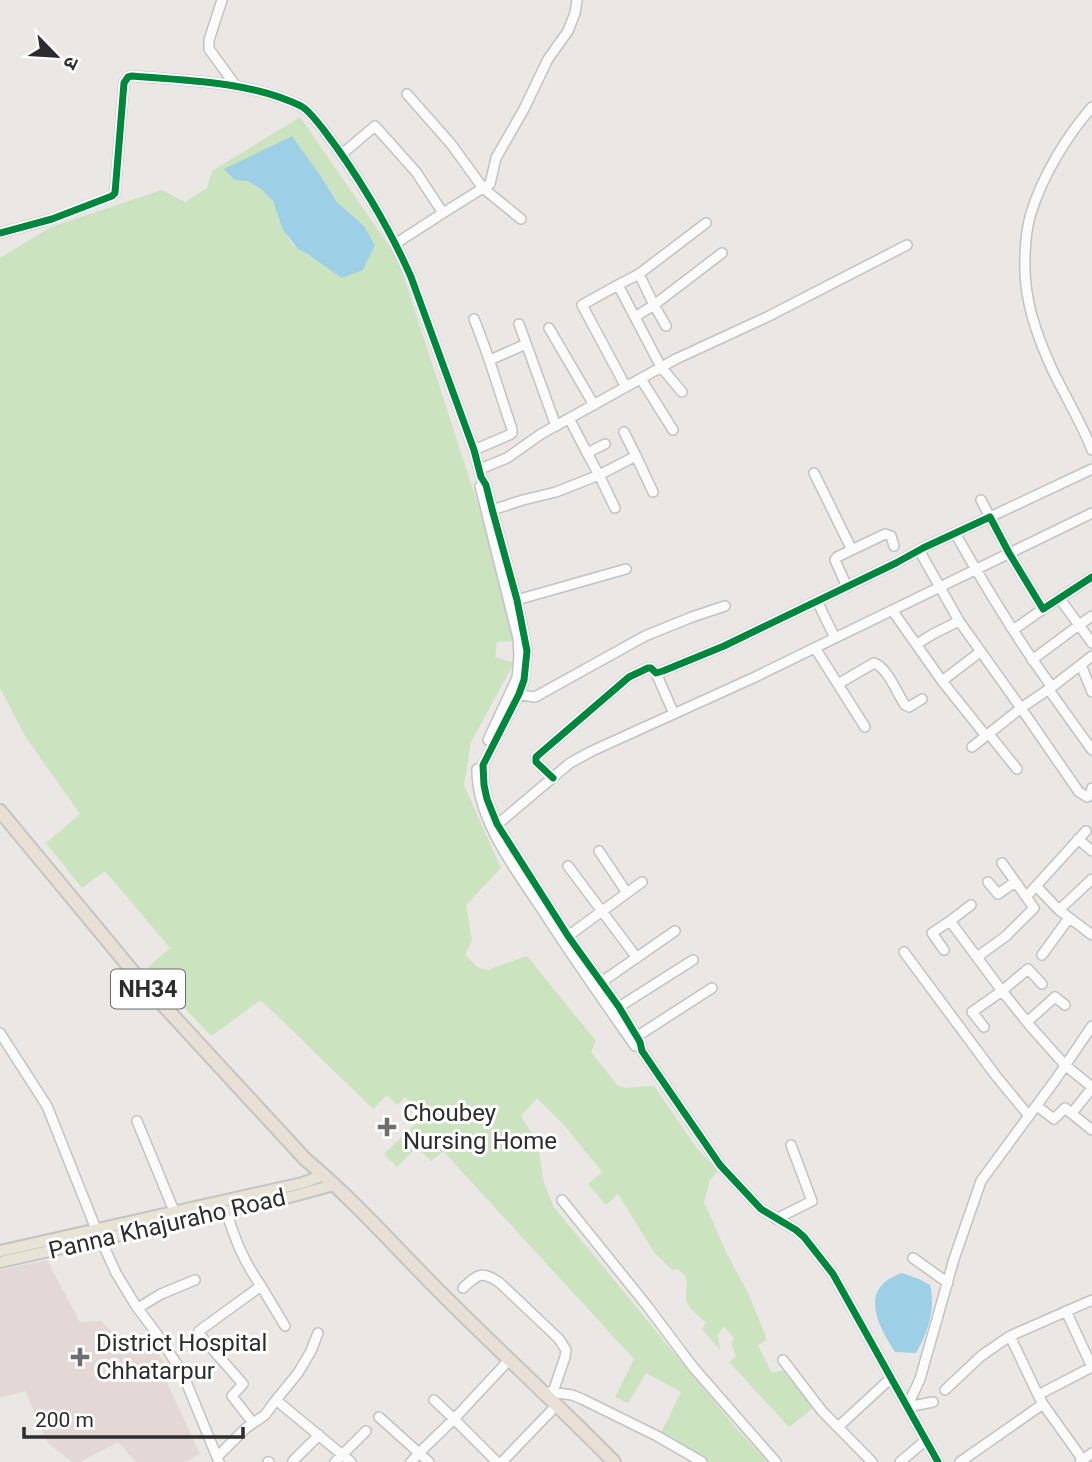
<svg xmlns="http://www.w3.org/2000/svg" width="1092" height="1462" viewBox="0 0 1092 1462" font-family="Roboto,'Noto Sans Devanagari',sans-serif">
<rect width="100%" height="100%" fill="#eae7e4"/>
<!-- medical -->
<path fill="#e3d8d6" d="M47,1260l33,62 21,-1 26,25 22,-9 18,31 -4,6 37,80 -15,8h-49l-18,-20 -38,20h-8l-24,-19 -23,-52 -25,7v-128z"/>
<!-- green -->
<path fill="#cce3bf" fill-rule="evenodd" d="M300,117l98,142 98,301 18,81 -17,1 -2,15 19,6 -43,79 -7,43 37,83 -35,37 6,35 -7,15 12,12 10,3 40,-14 69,85 -5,11 27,34 7,2 29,-2 42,61 22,24 -8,9 -6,22 23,52 20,37 18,43 1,6 -8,5 14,28 11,-3 30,38 -24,19 -60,-65 7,-6 -5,-13 3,-5 -10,-12 -6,9 2,15 -18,-21 4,-6c-5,-6 -13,-11 -17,-17 -9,-14 7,-26 -12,-37l-5,1 -18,-18 -36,-58 -12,11 -18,-21 14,-12 -38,-47 -27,-27 -16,18 16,25 7,42 9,23 183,222 32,34h-58l-50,-27 21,-43 -35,-19 -18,30 -13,-6 19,-38 -191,-208 -12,10 -14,-14 -20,20 -13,-13 40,-38 -19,-19 -8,8 -10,-10 -14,14 -112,-109 -50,36 -64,-68 23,-20 -65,-77 -23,17 -36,-45 34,-29 -55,-78 -25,-48v-430l51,-31 111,-37 23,12 22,-14 5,-17zM320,175l17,27 27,24 11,19 -12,25c-17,-5 -49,-10 -63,-20 -19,-13 -17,-31 -27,-48 -5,-9 -16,-15 -25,-21z"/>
<!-- water -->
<path fill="#9dd0e6" d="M292,136l28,39 17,27 27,24 11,19 -12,25 -21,8 -33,-23 -11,-6 -15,-19 -10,-29 -11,-11 -14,-9 -13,-1 -11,-11z
M902,1273l17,6 11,6c6,23 -2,47 -14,68l-21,-1c-18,-28 -37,-64 7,-79z"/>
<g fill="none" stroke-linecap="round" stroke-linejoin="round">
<defs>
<path id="minor" d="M222,0l-13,40v9l27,37
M407,94l44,50 32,44 -40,25
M1092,107c-26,30 -49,68 -61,106 -7,23 -8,61 -3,85 4,24 14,49 24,71 13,27 29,53 40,81
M342,154l33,-28 41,46 27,41 -48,31
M521,219l-38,-31 7,-4 6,-26 28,-49 24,-50 20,-28 7,-18 2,-13
M0,233l52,-14 60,-23 3,-3 9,-110 4,-6 4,-1c56,5 117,5 169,30 9,5 15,15 22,23 33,43 66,98 88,148l63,173 7,27 5,8 6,24 25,91 10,51 -3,29 -5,14 -36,71 1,20 3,14 10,25 71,112 51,71 21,35 2,9 78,114 41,44 35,21 8,7 29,37 105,188
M639,274l15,31 68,-52
M618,285l-36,20 44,82
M635,317l19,-12 12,21
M474,319c15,36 25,73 38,110v4l-3,2 -35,15
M519,324l37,102
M549,328l45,77
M490,360l36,-16
M641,379l32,51
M682,392l-21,-25 -43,-82 21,-11 67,-51
M569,418l18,35 18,-9
M636,456l17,36
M480,469l27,-11 34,-24 135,-75 91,-42 140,-72
M814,473l38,77
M480,486l38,152 1,18 -2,22 -29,62
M981,500l9,17 102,-48
M615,508l-16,-33 37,-19 -12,-24
M489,511l34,-11 33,-8 43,-17 -12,-22
M955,533c30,53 61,105 97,154l40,-31
M919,550l40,71 62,87 31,-21
M847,587l-12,-27 2,-3 48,-23 6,2 3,10
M1060,599l19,26 13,-9
M513,601l113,-32
M817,601l18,37
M892,610l50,71 44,55
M1013,630l30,-21
M917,644l16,-10 26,-13
M815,648l50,79
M1032,660l47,-35 13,18
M1081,665l11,27
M656,673l18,41
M942,681l38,-29
M838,684l36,-21c13,4 23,30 31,42l4,2 13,-8
M1049,690l43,60
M516,694l19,3 110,-61 47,-19 33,-11
M989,734l28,35
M972,747l49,-39 58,84 8,5 3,-2 2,-7
M477,769c-1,49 38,100 64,139 30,47 62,92 94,138
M553,778l-17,-16v-5l93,-80 19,-9h3l5,5 7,-2 61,-25 172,-83 27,-15 67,-31 19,36 34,56 49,-32
M492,829l78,-66 22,-12 161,-73 339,-165
M1078,839l14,12
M599,851l28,42
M568,866l69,92
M988,882l10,12 17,-12
M1036,886l23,24 33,-31
M1026,897l60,-66
M1059,910l33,25
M950,921l21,-16
M568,936l74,-54
M944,950l-12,-17 18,-12 52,70 29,36 34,38 27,22
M904,952l92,124 33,40
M1042,955l27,-37
M977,957l29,-21 28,-28 -32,-45
M600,983l75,-52
M619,1007l74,-47
M1027,1022l28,-25 10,8
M984,1027l-12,-15 30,-21 26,-22 14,15
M0,1033l47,73 49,123
M633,1039l79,-51
M1037,1106l17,13 11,-11 27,22
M1072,1113l20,-25
M137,1121l37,90
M562,1200l86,107 45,60 83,95
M226,1211c10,31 17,49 35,75
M776,1219l36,-18 -21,-56
M101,1240l15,33 20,33 21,28 25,38 37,90
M913,1258l35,25
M463,1288c15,-14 19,-18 37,-5l59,56 7,11 -1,7 -12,35
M138,1308l23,-14 34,-14
M1010,1336l82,-36
M783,1360l39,51 50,51
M945,1390l36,-34 29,-20 28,59
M549,1392l23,3 10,4 75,37 45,26
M276,1400l75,62
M1043,1404l40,56
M907,1407l13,-28 34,-120 27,-78 75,-102 36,-53
M907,1407l26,-5
M379,1417l40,36 -8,9
M253,1423l-21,-27 11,-12 -43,-49 -1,-4 62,-45 24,40
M838,1427l53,-49
M218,1456l28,-28 19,-13 11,-15 22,-27 13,-22 7,-18
M268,1462h1
M293,1462v-1l26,-26
M335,1462l31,-31
M429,1462l-10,-9 35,-34 -20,-19
M497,1462l-43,-43 55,-59
M502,1462l49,-51
M900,1462l26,-22
M960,1462l83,-58 -5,-9 54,-28 -26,-56
M1080,1462l12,-9"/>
<path id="major" d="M0,1251l276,-62 26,-6 22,-8
M0,1262l286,-64 48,-13"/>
<path id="highway" d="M0,811l140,169 165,179c49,41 92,90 137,135 57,57 116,111 172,168"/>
</defs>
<!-- minor casing -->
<use href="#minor" stroke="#c3c2c2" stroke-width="12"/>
<!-- major casing -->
<use href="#major" stroke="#c6c4c3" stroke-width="14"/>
<!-- highway casing -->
<use href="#highway" stroke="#c6c4c3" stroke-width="16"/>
<!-- minor -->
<use href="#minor" stroke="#fcfbfb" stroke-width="9"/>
<!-- major -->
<use href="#major" stroke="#e7e3d6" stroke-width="10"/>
<!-- highway -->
<use href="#highway" stroke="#e8dfd6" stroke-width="12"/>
<defs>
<path id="cycleway" d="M0,233l52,-14 60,-23 3,-3 9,-110 4,-6 4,-1c56,5 117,5 169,30 9,5 15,15 22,23 33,43 66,98 88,148l63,173 7,27 5,8 6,24 25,91 10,51 -3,29 -5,14 -36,71 1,20 3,14 10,25 71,112 51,71 21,35 2,9 78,114 41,44 35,21 8,7 29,37 105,188
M553,778l-17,-16v-5l93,-80 19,-9h3l5,5 7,-2 61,-25 172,-83 27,-15 67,-31 19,36 34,56 49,-32"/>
</defs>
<!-- cycleway casing -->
<use href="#cycleway" stroke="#fff" stroke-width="11"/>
<!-- cycleway -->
<use href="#cycleway" stroke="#00873e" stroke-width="7"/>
</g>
<!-- markers -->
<g fill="#6f6e6d" stroke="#fff" stroke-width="2.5">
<path d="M383.5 1116.5h7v7h7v7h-7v7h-7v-7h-7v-7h7z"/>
<path d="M76.5 1346.5h7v7h7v7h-7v7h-7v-7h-7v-7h7z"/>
</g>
<g text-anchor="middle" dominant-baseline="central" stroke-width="6" stroke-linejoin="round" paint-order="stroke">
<!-- shield labels -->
<rect fill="#fff" stroke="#6c6c6c" stroke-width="2" x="111" y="969.5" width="74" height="39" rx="5"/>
<g font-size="23" font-weight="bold" fill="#2d2d2d">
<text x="148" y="989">NH34</text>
</g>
<!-- poi labels -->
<g font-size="24" fill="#2d2d2d" stroke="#fff" text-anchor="start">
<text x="403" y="1113">Choubey<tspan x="403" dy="28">Nursing Home</tspan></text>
<text x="96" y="1343">District Hospital<tspan x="96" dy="28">Chhatarpur</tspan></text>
</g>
<!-- street labels -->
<g font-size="24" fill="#2d2d2d" stroke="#fff">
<text transform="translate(167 1224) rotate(-13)">Panna Khajuraho Road</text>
</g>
</g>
<!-- north arrow -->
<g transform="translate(56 56) rotate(115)" stroke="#ffffff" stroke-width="5" paint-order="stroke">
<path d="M0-5L12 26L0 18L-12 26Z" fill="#2d2d2d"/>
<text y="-10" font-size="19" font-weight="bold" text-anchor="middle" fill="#2d2d2d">उ</text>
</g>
<!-- scale -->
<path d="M24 1427v10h219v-10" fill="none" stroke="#2d2d2d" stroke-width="3.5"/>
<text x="35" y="1427" font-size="21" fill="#2d2d2d" stroke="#ffffff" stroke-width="5" paint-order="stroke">200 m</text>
</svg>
